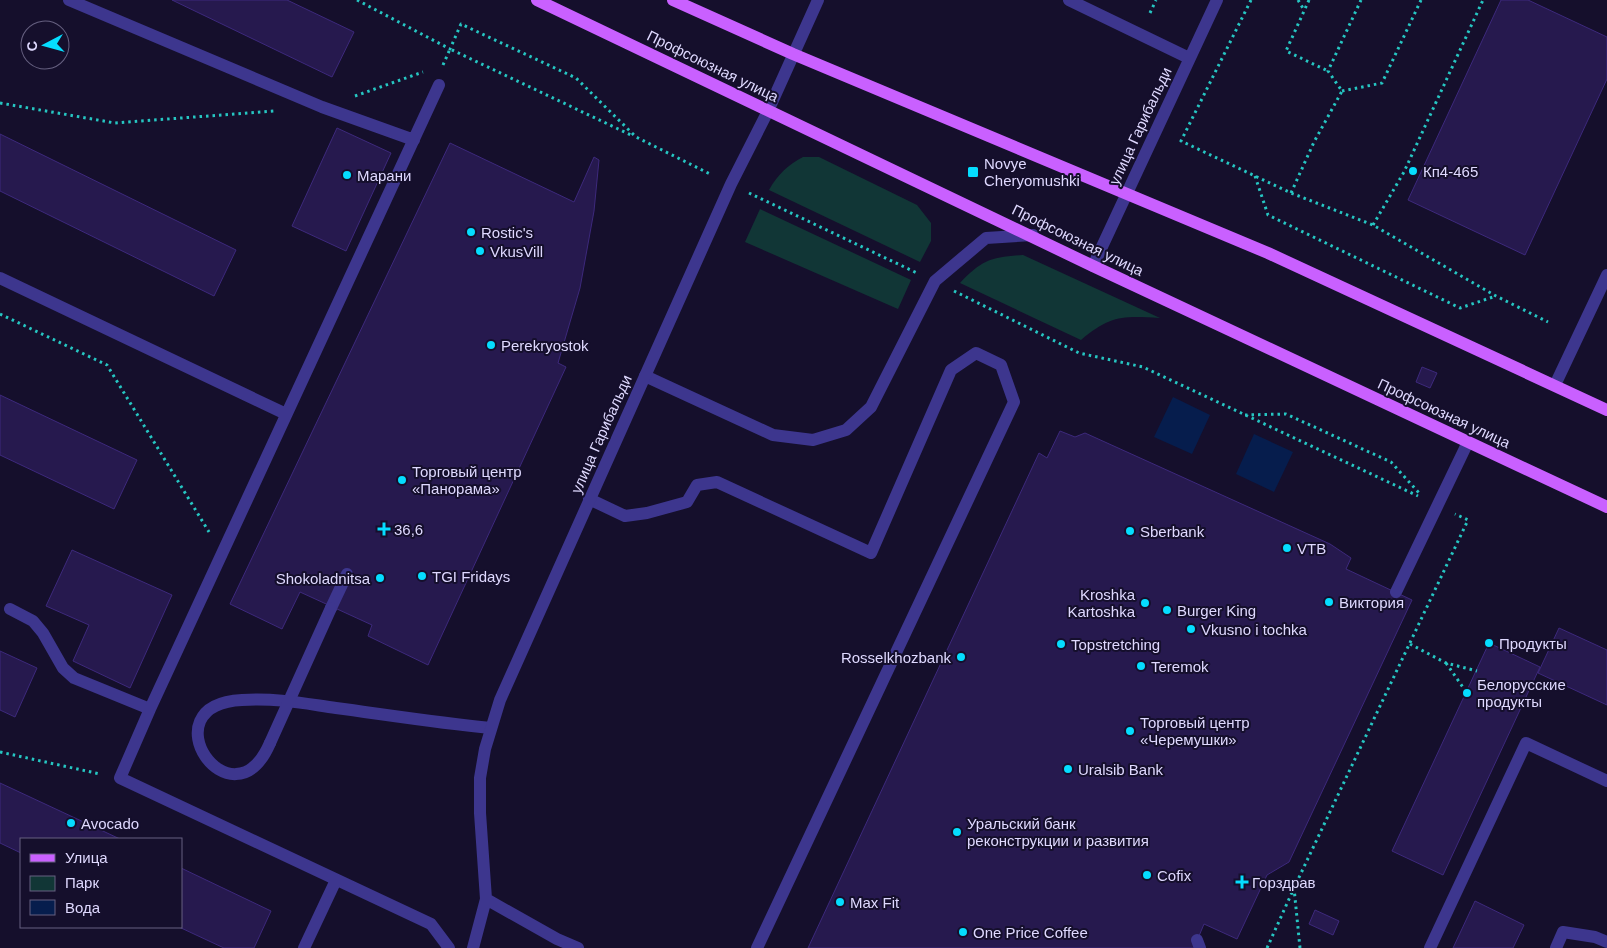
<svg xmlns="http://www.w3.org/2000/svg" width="1607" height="948" viewBox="0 0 1607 948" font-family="Arial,sans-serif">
<rect width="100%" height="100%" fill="#150f2c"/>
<!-- green -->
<path fill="#113636" d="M803,157h16l98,48 14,18v18l-11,21 -151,-72c9,-16 19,-25 34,-33z
M760,209l151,71 -13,29 -153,-67z
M1023,255l137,63c-38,-2 -49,-3 -79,22l-121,-57c22,-23 31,-26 63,-28z"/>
<!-- water -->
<path fill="#061d4d" d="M1173,397l37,18 -18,39 -38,-17z
M1254,434l39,18 -19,40 -38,-18z"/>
<!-- building -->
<path fill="#26194e" stroke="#3d297c" d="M172,0h115l67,32 -22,45z
M1501,0h27l79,37v42l-82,176 -117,-55z
M337,128l54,25 -45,98 -54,-25z
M0,134l236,116 -22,46 -214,-105z
M450,143l124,59 20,-45 5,3 -5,51 -14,77 -22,75 8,4 -138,298 -60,-29 4,-11 -72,-33 -18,37 -52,-25z
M1422,367l15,6 -7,15 -14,-6z
M0,395l137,65 -23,49 -114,-54z
M1060,431l15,6 10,-4 245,111 21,14 -5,11 66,31 -123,262 -22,13 -30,64 -33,-15 -10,24h-386l231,-495 8,5z
M72,550l100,45 -42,93 -57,-27 16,-36 -43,-19z
M1559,628l48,22v55l-69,-32z
M1489,643l51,24 -97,208 -51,-24z
M0,651l37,17 -22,49 -15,-7z
M0,783l120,56h-99v14l-21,-10z
M181,868l90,43 -17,37h-30l-45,-21h2z
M1475,901l49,24 -11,23h-60z
M1315,910l24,11 -6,14 -24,-11z"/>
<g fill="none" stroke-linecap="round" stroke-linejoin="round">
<!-- path -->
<path stroke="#26c6c2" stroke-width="3" stroke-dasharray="2.5 4" stroke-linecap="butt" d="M357,0l93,49 11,-25 115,54 60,59 76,38
M1251,0l-70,141 110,52 82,32 123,71 52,26
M1298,0l6,10
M1309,0l-23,51 42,20
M1150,13l6,-13
M443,65l7,-16 183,87
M1342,91l40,-8 39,-83
M355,96l68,-24
M0,103l115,20 159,-12
M1255,176l13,39 192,93 36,-12
M749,193l168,80
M1291,193l23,-51 28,-51 -14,-20 33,-71
M1373,225l31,-53 79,-172
M954,291l125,62 64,14 275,129
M0,314l107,51 102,167
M1245,415l41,-1 105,48 29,32
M1410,644l36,19 31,8
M1446,663l21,30
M0,752l100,22
M1267,948l27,-60
M1300,948l-6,-60 174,-368 -13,-6"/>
<!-- service -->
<path stroke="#3d368e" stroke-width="12" d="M69,0l253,107 92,33
M439,85l-289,624 -30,69 311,146 18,24
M0,278l286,136
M645,376l128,59 40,5 33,-10 25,-23 64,-126 51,-43 47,-3
M589,499l36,17 22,-3 40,-11 10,-17 20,-3 154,71 80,-183 25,-17 25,12 13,37 -257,546
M1396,592l72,-150
M331,608l16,-34
M10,609l23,12 10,12 20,35 11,10 76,31
M270,743c-38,88 -125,-38 -28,-43 36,-2 59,3 94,8 52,7 103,15 155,20
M1197,940l3,8
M304,948l32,-68
M1430,948l96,-205 81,38
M1556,948l7,-16 32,5 12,5"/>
<!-- minor -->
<path stroke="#3d368e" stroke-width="12" d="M1555,385l52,-110"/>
<!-- tertiary -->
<path stroke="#3d368e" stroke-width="12" d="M1069,0l120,58
M1093,266l124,-266
M486,899l71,40 21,9
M473,948l13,-49 -6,-86v-35l5,-29 15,-49 231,-516 37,-73 50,-111"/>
<!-- primary -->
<path stroke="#c960ff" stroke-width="12" d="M537,0l556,266 514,241
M673,0l120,54 475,199 339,157"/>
<!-- service-bridge -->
<path stroke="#3d368e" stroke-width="12" d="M270,743l61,-135"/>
</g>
<!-- markers -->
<g fill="#05ddff" stroke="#150f2c" stroke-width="2">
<circle cx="1413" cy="171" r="5"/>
<rect x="967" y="166" width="12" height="12" rx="2.5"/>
<circle cx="347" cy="175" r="5"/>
<circle cx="471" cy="232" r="5"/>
<circle cx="480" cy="251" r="5"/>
<circle cx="491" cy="345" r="5"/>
<circle cx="402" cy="480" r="5"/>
<path d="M381.5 521.5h5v5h5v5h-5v5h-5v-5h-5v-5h5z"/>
<circle cx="1130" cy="531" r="5"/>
<circle cx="1287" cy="548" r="5"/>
<circle cx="422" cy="576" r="5"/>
<circle cx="380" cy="578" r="5"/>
<circle cx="1329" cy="602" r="5"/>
<circle cx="1145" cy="603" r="5"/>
<circle cx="1167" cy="610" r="5"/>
<circle cx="1191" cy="629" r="5"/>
<circle cx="1489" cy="643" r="5"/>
<circle cx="1061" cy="644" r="5"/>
<circle cx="961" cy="657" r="5"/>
<circle cx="1141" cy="666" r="5"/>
<circle cx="1467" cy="693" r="5"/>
<circle cx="1130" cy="731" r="5"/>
<circle cx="1068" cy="769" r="5"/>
<circle cx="71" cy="823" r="5"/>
<circle cx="957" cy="832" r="5"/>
<circle cx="1147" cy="875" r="5"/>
<path d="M1239.5 874.5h5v5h5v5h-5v5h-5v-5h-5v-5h5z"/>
<circle cx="840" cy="902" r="5"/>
<circle cx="963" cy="932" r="5"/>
</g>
<g text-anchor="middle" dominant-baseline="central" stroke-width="4" stroke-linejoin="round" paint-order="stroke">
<!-- street labels -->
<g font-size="15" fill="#dfd9ff" stroke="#150f2c">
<text transform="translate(713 66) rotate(26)">Профсоюзная улица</text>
<text transform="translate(1140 126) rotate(-65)">улица Гарибальди</text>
<text transform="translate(1078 240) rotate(26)">Профсоюзная улица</text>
<text transform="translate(1444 413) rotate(25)">Профсоюзная улица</text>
<text transform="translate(601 434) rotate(-66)">улица Гарибальди</text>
</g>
<!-- poi labels -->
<g font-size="15" fill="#dfd9ff" stroke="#150f2c" text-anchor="start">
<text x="984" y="163">Novye<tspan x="984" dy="17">Cheryomushki</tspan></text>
<text x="1423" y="171">Кп4-465</text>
<text x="357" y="175">Марани</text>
<text x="481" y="232">Rostiс's</text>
<text x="490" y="251">VkusVill</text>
<text x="501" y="345">Perekryostok</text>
<text x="412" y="471">Торговый центр<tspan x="412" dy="17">«Панорама»</tspan></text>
<text x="394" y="529">36,6</text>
<text x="1140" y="531">Sberbank</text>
<text x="1297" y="548">VTB</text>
<text x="432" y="576">TGI Fridays</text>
<text x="370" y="578" text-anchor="end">Shokoladnitsa</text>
<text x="1135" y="594" text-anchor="end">Kroshka<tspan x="1135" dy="17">Kartoshka</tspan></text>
<text x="1339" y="602">Виктория</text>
<text x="1177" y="610">Burger King</text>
<text x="1201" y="629">Vkusno i tochka</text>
<text x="1499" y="643">Продукты</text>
<text x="1071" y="644">Topstretching</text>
<text x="951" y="657" text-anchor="end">Rosselkhozbank</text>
<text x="1151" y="666">Teremok</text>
<text x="1477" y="684">Белорусские<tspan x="1477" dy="17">продукты</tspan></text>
<text x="1140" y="722">Торговый центр<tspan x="1140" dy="17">«Черемушки»</tspan></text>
<text x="1078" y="769">Uralsib Bank</text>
<text x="81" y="823">Avocado</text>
<text x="967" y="823">Уральский банк<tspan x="967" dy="17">реконструкции и развития</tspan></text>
<text x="1157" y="875">Cofix</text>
<text x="1252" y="882">Горздрав</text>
<text x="850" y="902">Max Fit</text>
<text x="973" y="932">One Price Coffee</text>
</g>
</g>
<!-- legend -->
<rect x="20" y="838" width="162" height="90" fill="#150f2c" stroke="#666080"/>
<rect x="30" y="854" width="25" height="8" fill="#c960ff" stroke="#666080"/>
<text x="65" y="863" font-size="15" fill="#dfd9ff">Улица</text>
<rect x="30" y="876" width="25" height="15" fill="#113636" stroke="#666080"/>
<text x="65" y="888" font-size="15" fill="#dfd9ff">Парк</text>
<rect x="30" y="900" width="25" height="15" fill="#061d4d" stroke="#666080"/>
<text x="65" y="913" font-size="15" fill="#dfd9ff">Вода</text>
<!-- north arrow -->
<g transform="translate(45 45) rotate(264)"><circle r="24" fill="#150f2c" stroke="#666080"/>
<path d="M0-4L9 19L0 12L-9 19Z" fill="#05ddff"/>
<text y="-8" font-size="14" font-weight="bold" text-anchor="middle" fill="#dfd9ff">С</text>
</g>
</svg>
